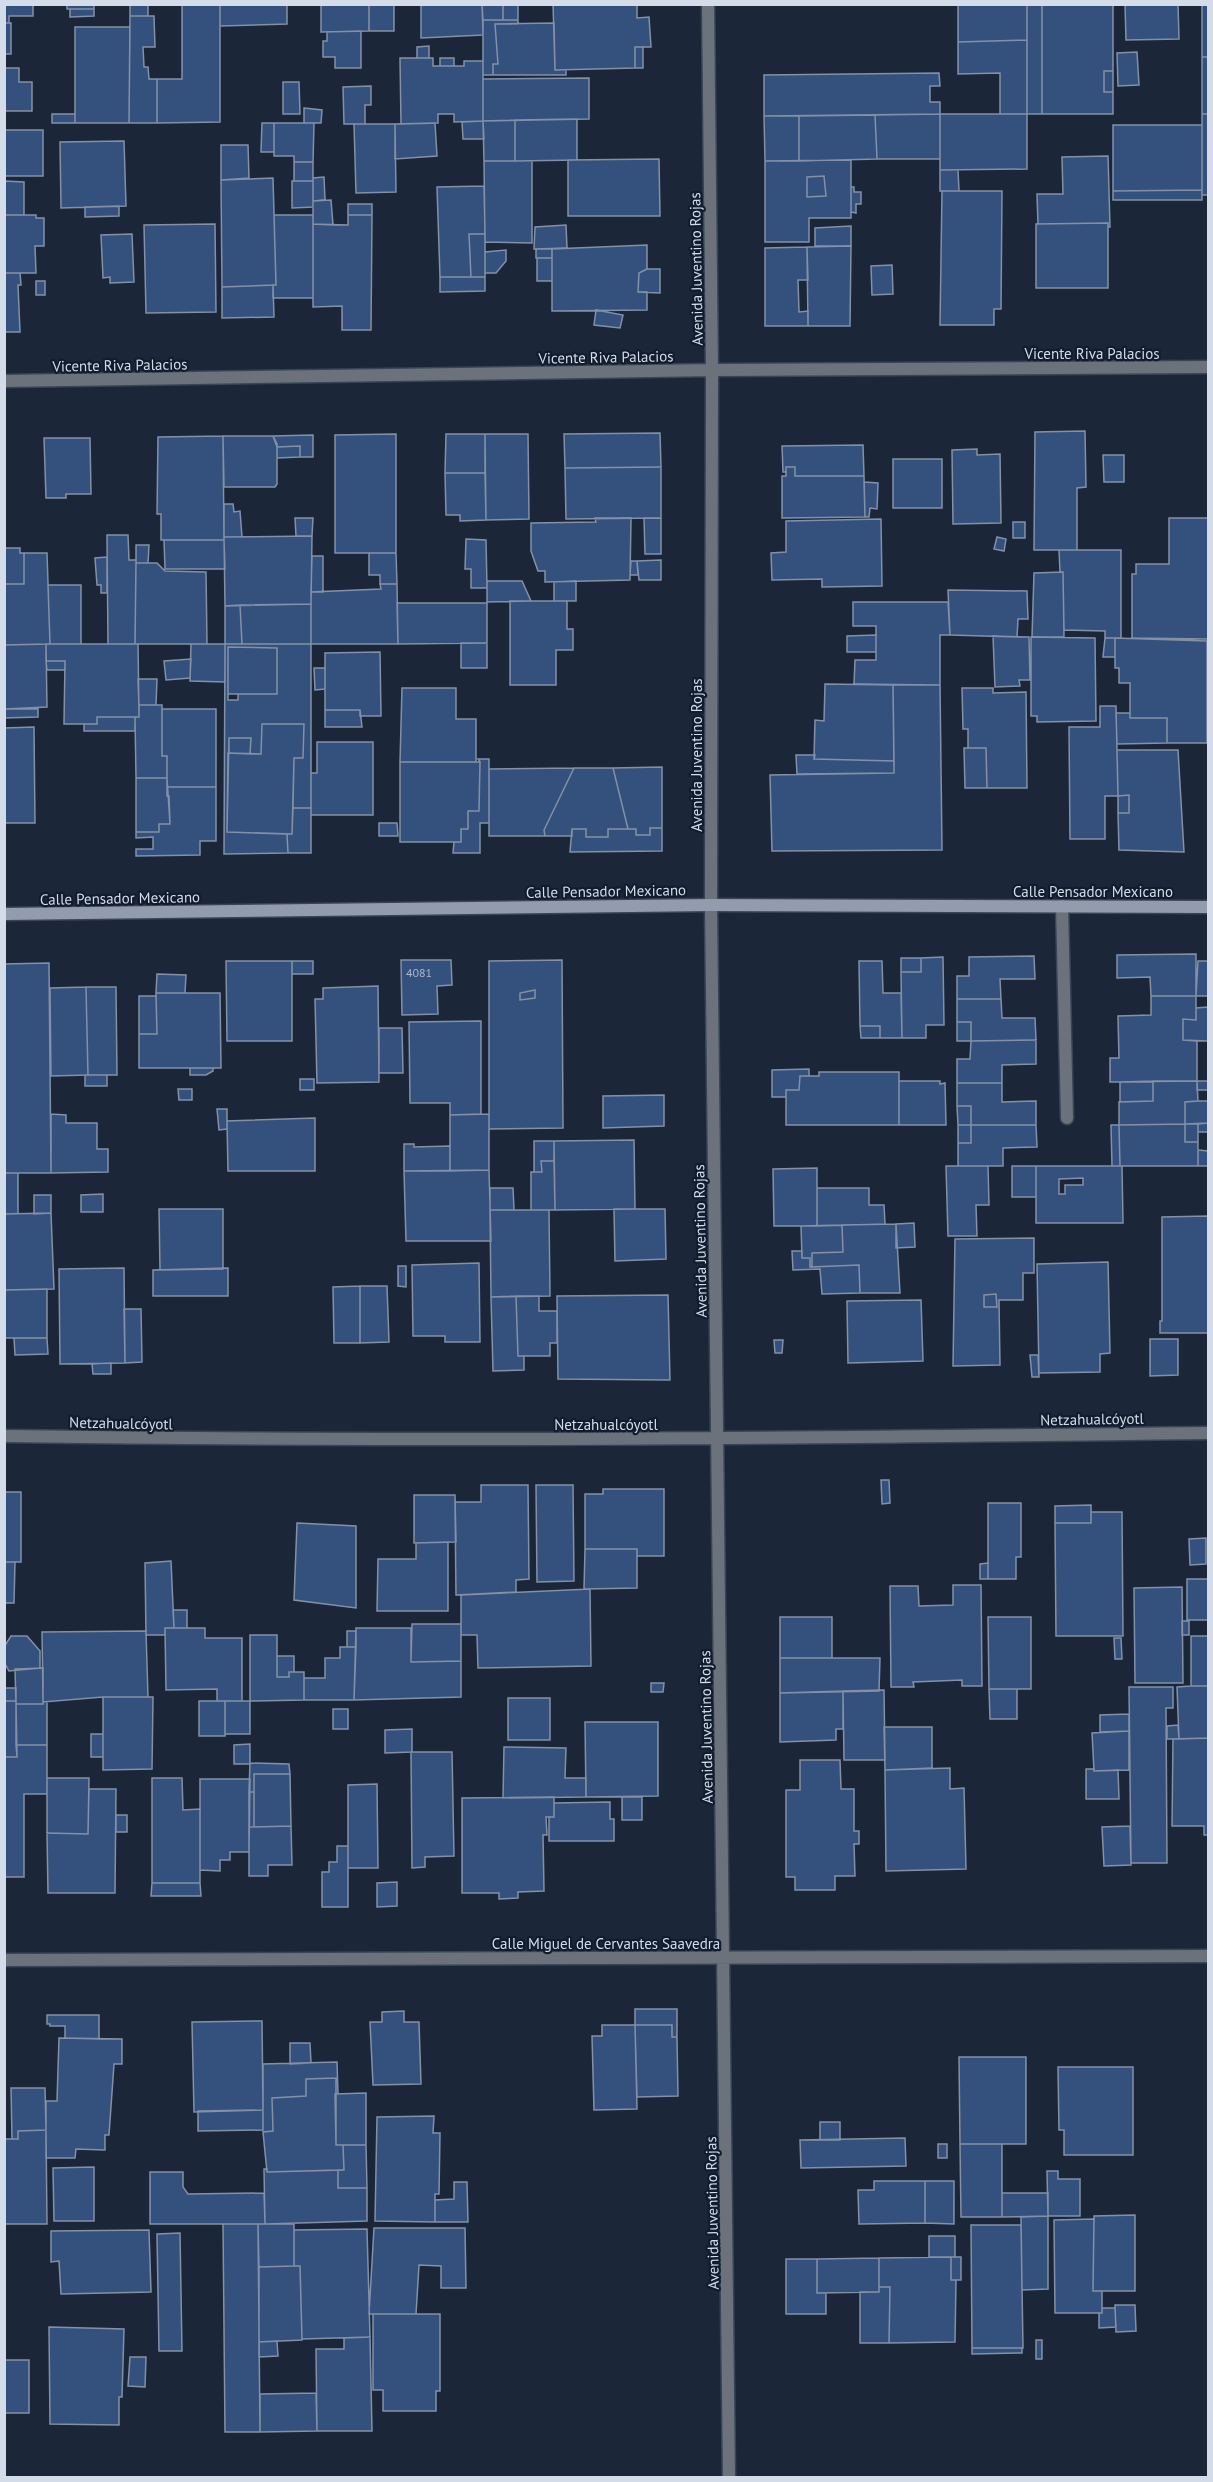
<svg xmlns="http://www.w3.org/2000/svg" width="1213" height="2482" viewBox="0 0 1213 2482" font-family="'PT Sans',sans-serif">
<rect width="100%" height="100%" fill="#1b2739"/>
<!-- building -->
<path fill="#34507c" stroke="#8291a8" stroke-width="1.5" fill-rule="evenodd" d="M4,4h29v12h-24v7h-5z
M67,4h27v5h-27z
M130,4h18v12h-18z
M182,4h38v118l-63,1v-44h25z
M220,4h67v20l-67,2z
M321,4h48v27l-48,1z
M369,4h25v27h-25z
M421,4h61l1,31 -62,3z
M482,4h21v16h-20z
M503,4h15v16h-15z
M553,4h84v14l12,-1 2,30h-16v21l-80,2z
M958,4h69v36l-69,2z
M1027,4h15v110h-15z
M1042,4h71v67h-9v21h9v22h-71z
M1125,4h53l1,35 -53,1z
M1202,4h6v53h-6z
M70,9h24v7l-24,1z
M130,16h24l1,31h-12l1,20h4l1,12h8v44h-28z
M483,20h35v4h-23l3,40h-5v11h-10z
M4,23h7v31h-7z
M554,23l1,47h11v5h-73v-11h5l-3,-40z
M75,27h55l-1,96h-54z
M361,31v37h-26v-11h-12v-16h4v-9z
M1027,40v74h-27v-41l-42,1v-32z
M429,46v12h-12v-11z
M635,47h8v21h-8z
M1137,52l2,33 -21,1 -1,-33z
M1202,57h6v57h-6z
M400,58h33v8h31v-5h19v60l-29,1v-8h-16v9l-37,1z
M440,58h14v8h-14z
M4,68h15v14h13v29h-28z
M1104,71h9v21h-9z
M939,73l1,13h-10v16h10v12l-176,2v-41z
M589,78v41l-106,2v-42z
M283,82h16l1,32h-17z
M371,86v19h-6v19h-21l-1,-37z
M304,108l18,2 -1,13h-17z
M52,114h23v9h-23z
M940,114v45h-63l-2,-44z
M940,114h87v55l-87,1z
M1202,114h6v81h-6z
M875,115l2,44 -78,2v-45z
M764,116h35v45h-34z
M577,119v41l-62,1v-41z
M515,120v41h-31l-1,-40z
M483,121l1,18h-21l-1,-17z
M262,123h12v29h-13z
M274,123h40l-1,39h-19v-6h-20z
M435,123l2,33 -42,3v-35z
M354,124h41l1,68 -40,1z
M1113,125h89v65l-89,1z
M4,130h39v46h-39z
M124,141l2,65 -65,2 -1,-66z
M221,145h27l1,33 -28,2z
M1108,156l2,71h-2v-4l-70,1 -1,-30h26l-1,-37z
M659,159l1,57h-92v-56z
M851,160v58h-42v24h-44v-81zM824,176l2,20 -19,1v-20z
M484,161h48v82l-47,-1z
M294,162h19v19h-19z
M940,170h18l1,21h-19z
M824,176l2,20 -19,1v-20z
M324,177l1,23 -12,1v-23z
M273,178l3,107 -54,2 -1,-107z
M4,181l20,1v33h-20z
M292,181h21v26l-21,1z
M484,186l1,48h-16l2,43h-31l-3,-90z
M851,187h3v5h7v12h-5v9l-5,-1z
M1202,190v10h-89v-9z
M942,191h60l-1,118h-7v16h-54z
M331,200l2,25 -20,-1v-23z
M348,204h24v11h-24z
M119,206v10l-34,1v-10z
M4,215h32v3h8v28h-9l1,27h-32z
M274,215h39v83h-40v-13h3z
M348,215h24l-1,115h-29v-24l-29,1v-83l35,1z
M1108,223v65h-72v-64z
M215,224l1,88 -70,1 -2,-88z
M566,225l1,23 -33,1 1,-22z
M851,226v20h-36v-18z
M132,234l2,48 -24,1v-6l-7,1 -2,-43z
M469,234h16v43h-14z
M647,245v24l-8,4 -1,19h9v18l-95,1v-62z
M851,246l-1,80h-42l-1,-79z
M807,247l1,33h-10l1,32 9,-1v15h-43v-78z
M536,249h16v9h-16z
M506,250v11l-10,12h-11v-21z
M537,258h15v23h-15z
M892,265l1,29 -21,1 -1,-29z
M647,269h13v24l-22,-1 1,-19z
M4,273h16l1,12h-3l2,47h-16z
M440,277h45v14l-45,1z
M36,281h9v14h-9z
M273,285l1,32 -52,1v-31z
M596,310l27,5 -3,13 -26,-3z
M1085,431l1,56 -9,1v62h-43l1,-118z
M660,433l1,34 -96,1 -1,-34z
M396,434v119h-61v-118z
M446,434h39v39h-40z
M485,434h43l1,85 -43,1z
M313,435v22h-13v-11l-23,1 -4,-11z
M223,436l1,104h-63v-26h-4l1,-77z
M223,436h50l4,8v40l-2,3h-51z
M44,438h46l1,56h-25v4h-20z
M863,445l1,31h-69v-9h-9v5h-3l-1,-26z
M300,446v11l-23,1v-11z
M977,449v6l23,-1 1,69 -48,1 -1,-74z
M1103,455h21v27h-20z
M893,459h49v49h-49z
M661,467v51l-95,1 -1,-51z
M786,467h9v9h69l1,41 -83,1v-42h4z
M445,473h40l1,47 -26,1v-6h-14z
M864,482l14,1 -1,26 -7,-1 -1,9h-4z
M224,504h9l1,8 6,-1 2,26h-18z
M295,518h18l-1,18h-16z
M595,518h36l-1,62 -85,2v-11h-7l-7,-20v-28l65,-1z
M644,518h17v36h-16z
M1169,518h39v121l-76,-1v-64h4v-10h33z
M881,519l1,67 -60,1v-8l-50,1 -1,-27 15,-1v-31z
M1013,522h12v16h-12z
M107,535h21l1,25h7l-1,84h-27z
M312,536l-1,68 -86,2 -1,-69z
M997,537l9,2 -2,12 -10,-2z
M466,539l20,1 1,48h-16v-19h-6z
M164,540h60l1,29h-60z
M136,545h13l-1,18h-12z
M4,548h16v5h4v31h-20z
M1059,550h62v88h-16v-7l-41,-1 -1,-58h-3z
M24,553h23l3,91 -46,1v-61h20z
M369,553h27l1,31h-17v-9h-11z
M312,556h11v36h-12z
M107,557v36h-6v-8h-4l-2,-27z
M661,560v20h-22l-2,-19z
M631,561h6l1,14h-8z
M136,563h21l8,8 41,1 1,72h-72z
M1063,572l1,65h-32l2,-64z
M487,581h35l9,20 -44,1z
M576,581v20h-22v-19z
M380,584h17l1,60h-87v-52l70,-3z
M48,585h33v59h-31z
M948,590l79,1 1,28h-10l-1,18 -67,-2z
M510,601h57v28h6v21h-17v35h-46z
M853,602h95l2,33h-10v50l-86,-1 1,-24h21v-34h-23z
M397,603h90v40l-89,1z
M311,604v40h-69l-2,-39z
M240,605l2,39h-17v-38z
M876,635v17h-29v-16z
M993,636l36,1 1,43h-11l1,6 -25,1z
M1031,637l64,1 1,83 -59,1v-6h-6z
M1105,638h10v19h-12z
M1115,638l92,3v102h-40v-25h-37v-35h-11v-15h-4z
M461,643h26v25h-26z
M46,644l1,63 -43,2v-64z
M46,644h92l1,73h-42v7h-33l1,-63h-19z
M191,644h34v38l-35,-1z
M225,644h86v164h-18l1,-50h9l1,-34h-42l-1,30h-11l1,-16h-22l-2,94 60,2 1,19 -64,1zM228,647l49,1v46h-39v6h-10z
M228,647l49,1v46h-49z
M380,652l1,64h-21v-6h-35v-57z
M191,659l-1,19 -24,2 -2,-19z
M46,661h19v9h-18z
M314,668h11v21l-10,1z
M138,679h19l-1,26h-17z
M825,684l68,1 1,76 -80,-2 1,-39 9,1z
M893,685h47l2,165 -170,1 -2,-76 124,-2z
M402,688h54v31h20v43h-76z
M962,688h31v5l33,-1 1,96h-40l-1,-40h-18v-19h-5z
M139,705h23v51h5v22h-31l-1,-61h4z
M1100,706h16l2,90h-13v43h-35l-1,-112h31z
M4,709h34v8l-34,1z
M162,709h54v78h-49v-31h-5z
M325,710h35l2,17h-37z
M1116,713h14v5h37v25l-50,1z
M97,717h38v14h-51v-7h13z
M262,724h42l-1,34h-9l-2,76 -65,-2 1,-79 33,1z
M34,727l1,96h-31v-95z
M229,738h22l-1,16 -21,-1z
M317,742h56v73h-62v-42h6z
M964,748h22l1,40h-22z
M1117,750h61l6,102 -65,-2 -1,-37h11v-18l-11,1z
M796,755h19l-1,4 80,2v12l-97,1z
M478,759h11v64h-9v30h-27l1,-11h7v-13h7v-18h11l1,-49z
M400,762h80l-1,49h-11v18h-7v13h-61z
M662,767v61h-12v7h-14v-6h-8l-15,-61z
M574,768l-30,62 1,6h-56v-67z
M574,768h39l15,61h-20v8h-22v-8h-14v7h-27l-1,-6z
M136,778h31l3,46h-11v8h-23z
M167,787h49v54h-16v14l-64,1v-7h17v-12l-17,1v-6h23v-8h11l-1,-28h-2z
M1129,795v18h-11v-17z
M293,808h18v45h-23l-1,-19h5z
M379,823h18l1,13h-19z
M650,828h12v23l-92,1 2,-23h14v8h22v-8h28v6h14z
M1196,954v42h-45l-1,-19 -33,1v-23z
M1034,956l1,23h-35l1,20h-44v-23h12v-19z
M943,957l1,68h-18v13h-24l-1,-66h20v-14z
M901,958h20v14h-20z
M401,960h50l1,25 -15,1 1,28 -36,1z
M562,960l1,168 -74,1v-168zM535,990v8l-15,2v-7z
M226,961h66v80h-65z
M292,961h21v13h-21z
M859,961h23l1,32h18l1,45h-22v-12h-20z
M1198,961h10v35h-12z
M49,963l2,210h-47v-209z
M157,974l29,1 -1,18h-29z
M378,986l1,96 -62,1 -2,-84h8v-11z
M86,987l2,88 -37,1 -1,-88z
M86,987h30l1,88h-29z
M535,990v8l-15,2v-7z
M156,993h64l1,75h-82v-34h18z
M139,996h17l1,38h-18z
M1151,996h45v24l-13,-1v21l14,1v40l-87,1v-24h9l-1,-42 33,-1z
M957,999h44l1,19h33l1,22 -65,1v-19h-14z
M1208,1007v34l-25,-1v-21l13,1v-12z
M481,1021v93l-31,1v-12h-40l-1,-81z
M957,1022h14v19h-14z
M860,1026h20v12h-19z
M379,1028h23l1,45h-24z
M1036,1040v24l-34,1v18h-45v-24h13l1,-18z
M190,1068h23v3l-7,4h-16z
M809,1069v7h-9l-1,14h-13v7h-14v-27z
M819,1072h80v53h-113v-35h13l1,-14h19z
M85,1075h22v11h-22z
M300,1079h14v11h-14z
M899,1081h41v3l5,-1 1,42h-47z
M1153,1081h44l1,20 -13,1v22l-66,1v-23l34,-1z
M1153,1081v20l-33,1v-20z
M1197,1081h11v9h-11z
M957,1083h45v19l34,-1v24h-65v-19h-14z
M178,1089h14v11h-13z
M664,1095v31l-61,2v-32z
M1198,1101h10v22l-23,1v-22z
M957,1106h14v19h-13z
M217,1109h10v20l-8,1z
M51,1114l15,1v8h31v26h11v23l-57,1z
M489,1114v56l-39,1v-56z
M315,1118v53h-87l-1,-50z
M1208,1123v9h-10v-8z
M1185,1124v18h13v24h-78l-1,-41z
M1185,1124h13v18h-13z
M958,1125h13v18h-13z
M971,1125h65l1,22 -34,1v18h-45v-23h13z
M1111,1125h8l1,41h-8z
M634,1140l1,69 -80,1 -1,-69z
M534,1141h20v20h-13l1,11h-8z
M404,1144h10v3l36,-1v25h-46z
M1198,1150l10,1v15h-10z
M541,1161h13l1,49h-24v-38h11z
M946,1166h42l1,39h-13l1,31h-29z
M1012,1166h24v31h-24z
M1036,1166h86l1,57h-87zM1083,1178v7h-18v9h-6v-15z
M817,1168v58h-43l-1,-57z
M489,1170l2,71h-85l-2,-70z
M4,1173h14v41h-14z
M490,1188h23l1,22h-24z
M817,1188h52v17h15l1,19 -68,2z
M103,1194v18h-22v-17z
M34,1195h17v18l-17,1z
M159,1209h64v60l-63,1z
M614,1209h51l1,50 -51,2z
M490,1210h59l1,86 -59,1z
M51,1213l3,76 -50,1v-76z
M1208,1216v117h-48v-12h2v-104z
M914,1223l1,24 -19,1v-24z
M896,1224l4,69h-40l-1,-28 -47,2v-14l31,-1 -1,-27z
M842,1225l1,27 -31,1v14h-2v-9h-8l-1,-32z
M1034,1238v35h-11v27h-24l1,65 -47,1 2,-127zM996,1294l1,13h-13v-12z
M792,1251h10v7h8v9l49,-2 1,28 -38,1 -2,-25 -27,1z
M1108,1262l2,91 -10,1v18l-61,1 -2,-109z
M479,1263l1,79h-35v-6h-32l-1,-71z
M398,1266h8v21l-8,-1z
M124,1268l1,95 -65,1 -1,-95z
M228,1268v28h-75v-26z
M360,1286v57h-26l-1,-56z
M360,1286h27l2,56 -29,1z
M47,1289v49h-43v-48z
M996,1294l1,13h-13v-12z
M668,1295l2,85 -112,-1 -1,-83z
M516,1296l2,60h6v14l-31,1 -2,-74z
M516,1296h23v15h18v32h-7v13h-32z
M921,1300l2,61 -75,2 -1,-62z
M124,1309h17l1,53 -17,1z
M14,1338h33l1,16 -33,1z
M1150,1339h28v36l-28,1z
M774,1340h9l-1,13h-7z
M1030,1355h8l1,22h-7z
M111,1363v11h-18l-1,-10z
M881,1480h8l1,23 -8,1z
M481,1485h47l1,94 -13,1v12l-60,3 -1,-93h26z
M536,1485h37l1,96 -37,1z
M603,1489h61v67h-27v-7h-52v-55h18z
M4,1492h17v70h-17z
M414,1495h41l1,47 -42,1z
M988,1503h33v54h-5v22h-28z
M1091,1505v18h-36v-17z
M1091,1512h31l1,124h-67l-1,-113h36z
M297,1523l59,3v82l-62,-8z
M1206,1538v26l-16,1 -1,-26z
M448,1542v69h-71l1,-52h38v-16z
M585,1549h52v39l-53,1z
M171,1561l3,67h-9v7h-19l-1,-72z
M4,1562h11l-1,41h-10z
M988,1563v16h-8v-15z
M1187,1579h21v41h-21z
M953,1585h28l1,101h-20v-6l-49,2 1,5h-23l-1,-101h28l1,20 34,-1z
M1182,1587l1,96h-48l-1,-95z
M590,1589l1,77 -113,2 -1,-33h-16v-40z
M173,1610h14v18h-13z
M780,1617h52v41h-52z
M988,1617h43v72h-42z
M1182,1621h7v14h-7z
M412,1624h49v37l-50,1z
M165,1628h40v10h37v63h-25v-12l-51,1z
M356,1628h55v34l50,-1v36l-107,3z
M146,1631l2,66h-45l-60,5 -1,-70z
M347,1631h9v16h-9z
M250,1635h27v42h12v-5h15v28l-54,1z
M11,1636h16l13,15v17l-31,3 -5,-9v-15z
M1191,1636h17v50h-17z
M1114,1638h7l1,21h-7z
M340,1647h16l-2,53h-50v-22h21v-20h15z
M277,1656h17v16h-5v5h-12z
M780,1658h100l-1,33 -99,2z
M43,1668v36h-27l-1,-35z
M651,1683h13l-1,9h-12z
M1191,1686h17v52l-29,1 -2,-52z
M1129,1687h44v21h-7l1,155h-36z
M4,1688h12v13h-12z
M989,1689h28v30h-27z
M884,1690l1,70h-41l-1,-69z
M843,1691v38h-7v11l-56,2v-49z
M103,1697h50l-1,72 -49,1z
M508,1698h42v42h-42z
M4,1701h12l1,56h-13z
M199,1701h26v35h-26z
M225,1701h25v33h-25z
M43,1702h4v43h-31v-41h27z
M333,1709h15v20h-15z
M1129,1714v17l-29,1v-17z
M585,1722h73v74l-72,1z
M1178,1725l1,14h-12v-13z
M884,1727h48v41l-47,2z
M412,1729v23l-27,1v-23z
M1129,1731v39l-35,1 -2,-38z
M91,1734h12v23h-12z
M1208,1738v97h-4v-9h-32l1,-87z
M250,1744v20h-16v-19z
M16,1745h31v49h-23v83h-20v-120h13z
M504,1747l62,1 -1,30h21v19l-83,1z
M411,1752h41l2,104 -29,1v10l-13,1z
M800,1760h40l1,29h13v42h5v13h-5l1,32h-20v14h-40v-13h-9v-87h14z
M250,1763l39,1 1,10h-36v18h-5z
M950,1768v21l14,-1 2,81 -80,2 -1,-101z
M1086,1769h8v2l24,-1 1,29h-33z
M254,1774h36l1,52 -37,1z
M47,1778h42l-1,56 -41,-1z
M152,1778h30l1,32 17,-1v74h-48z
M200,1779h50l-1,73h-19v8h-10v11l-20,-1z
M377,1784l1,84h-30v-83z
M89,1789h27l-1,104h-67l-1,-60 41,1z
M249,1792h5v35h-5z
M554,1797v20h-8l1,18h-4l1,56 -26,1v6l-19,1v-6h-37v-95z
M622,1797h20v23h-20z
M610,1802v17h4v22h-65v-24h5v-14z
M116,1815h11v17h-11z
M291,1826l1,39h-24v11h-19v-49z
M1130,1826l1,39 -27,1 -2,-39z
M337,1846h11v61h-26v-35h7v-10h8z
M397,1882v24l-20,1v-24z
M152,1883h48l1,13h-50z
M635,2009h42v28h-5v-12h-37z
M404,2011v11h15l2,62 -48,1 -3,-63h12v-10z
M47,2015h52v24l-34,-1v-12h-15v-2h-3z
M262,2021l1,89 -69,2 -2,-90z
M602,2025h33l2,84 -43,1 -2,-74h10z
M635,2025h37v12h5l1,59 -41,1z
M59,2038l63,1v25h-8l-5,71h-4v15l-29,-1 -1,9h-29v-57h11z
M290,2043h20l1,20 -21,1z
M959,2057h67v87h-66z
M337,2062l1,32h-2v-16l-30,1v17l-34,2 1,33 -10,1v-68z
M1058,2067h75v88h-69v-25h-5z
M336,2078v67h7l1,25 -77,2 -4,-40 10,-1 -1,-33 34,-2v-17z
M11,2088h34l1,42 -28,1v8h-6z
M366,2093v52h-30l-1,-51z
M263,2110v20l-65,1v-20z
M434,2116l-1,17h7l-1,61h-4v28l-60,-1 2,-104z
M820,2122h20v18h-20z
M46,2130l1,94h-43v-85h14v-8z
M905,2138l1,28 -105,2 -1,-28z
M938,2144h9v14h-9z
M960,2144h42v73h-41z
M343,2145h23l1,43h-29v-18h6z
M94,2167v54h-40l-1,-53z
M264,2169h3v3l71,-2v18h29v33l-102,3z
M1047,2171h11v8h22v37h-32z
M150,2172h33v15l5,7 76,-1 1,31h-115z
M874,2181h51v42l-66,1 -1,-34h16z
M925,2181h29v43l-29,-1z
M454,2182h13l1,40h-33v-22l19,-1z
M1002,2193h46v23l-46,1z
M1135,2215v76h-42l1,-75z
M1048,2216v73l-26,1 -1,-73z
M1094,2219l-1,72h9v22h-47l-1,-93z
M223,2224h35l2,208h-35z
M258,2224h36v42l-35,1z
M971,2225h50l2,123h-51z
M374,2228h91l1,60h-25v-22l-22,-1 -3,49h-47z
M367,2229l3,108 -68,2 -2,-73h-6v-36z
M149,2230l2,62 -90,2 -2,-33 -8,1v-31z
M180,2233l2,118h-23l-2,-117z
M929,2236h26v21h-26z
M951,2257v23h5l-1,62 -66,1 1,-56h-11v-29z
M951,2257h10v23h-10z
M879,2258v34l-62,1v-34z
M786,2259h31v34h9v21h-40z
M294,2266h6l2,74 -43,2v-75z
M879,2287h11l-1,56h-29v-51h19z
M1115,2305h20l1,26 -20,1z
M1102,2308h13l1,19 -17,1v-15h3z
M373,2314h67v77h-4v20h-53v-21h-10z
M49,2327l75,2 -2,68h-3v28l-69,-1z
M370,2337l2,94h-55l-1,-82h28v-11z
M1036,2340h6v19h-6z
M277,2341l1,15 -19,1v-15z
M972,2348h50v5l-50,1z
M130,2357h16l-1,30 -17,-1z
M4,2360h25v53h-25z
M316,2393l1,38 -57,1v-38z"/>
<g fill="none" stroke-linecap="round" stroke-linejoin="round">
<defs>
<path id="street" d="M708,4l4,366 -1,535 18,1573
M4,381l708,-11 496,-3
M1062,906l5,212
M4,1436c402,6 803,2 1204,-3
M4,1960l1204,-4"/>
<path id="secondary" d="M4,914l707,-9 497,2"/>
</defs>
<!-- street casing -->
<use href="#street" stroke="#394455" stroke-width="15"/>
<!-- secondary casing -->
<use href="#secondary" stroke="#394455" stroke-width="15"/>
<!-- street -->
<use href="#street" stroke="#6b727c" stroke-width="12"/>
<!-- secondary -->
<use href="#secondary" stroke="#929cac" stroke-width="12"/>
</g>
<g text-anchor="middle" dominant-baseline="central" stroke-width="4.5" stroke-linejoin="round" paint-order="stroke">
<!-- number labels -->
<g font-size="12" fill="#acb9ce">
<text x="419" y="972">4081</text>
</g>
<!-- street labels -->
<g font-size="15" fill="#d4dce9" stroke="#111d2f">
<text transform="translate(696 269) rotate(-91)">Avenida Juventino Rojas</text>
<text x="1092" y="353">Vicente Riva Palacios</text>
<text transform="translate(606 357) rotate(-1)">Vicente Riva Palacios</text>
<text transform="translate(120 365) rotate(-1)">Vicente Riva Palacios</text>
<text transform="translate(696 755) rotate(-90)">Avenida Juventino Rojas</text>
<text transform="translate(606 891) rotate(-1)">Calle Pensador Mexicano</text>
<text x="1093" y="891">Calle Pensador Mexicano</text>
<text transform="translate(120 898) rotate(-1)">Calle Pensador Mexicano</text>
<text transform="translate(700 1241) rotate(-91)">Avenida Juventino Rojas</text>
<text transform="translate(1092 1419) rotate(-1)">Netzahualcóyotl</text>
<text transform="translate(121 1423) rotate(1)">Netzahualcóyotl</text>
<text x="606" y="1424">Netzahualcóyotl</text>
<text transform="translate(706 1727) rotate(-91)">Avenida Juventino Rojas</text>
<text x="606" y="1943">Calle Miguel de Cervantes Saavedra</text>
<text transform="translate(712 2213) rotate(-91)">Avenida Juventino Rojas</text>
</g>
</g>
<!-- border -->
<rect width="1213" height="2482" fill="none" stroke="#d4dce9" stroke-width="12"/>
</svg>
